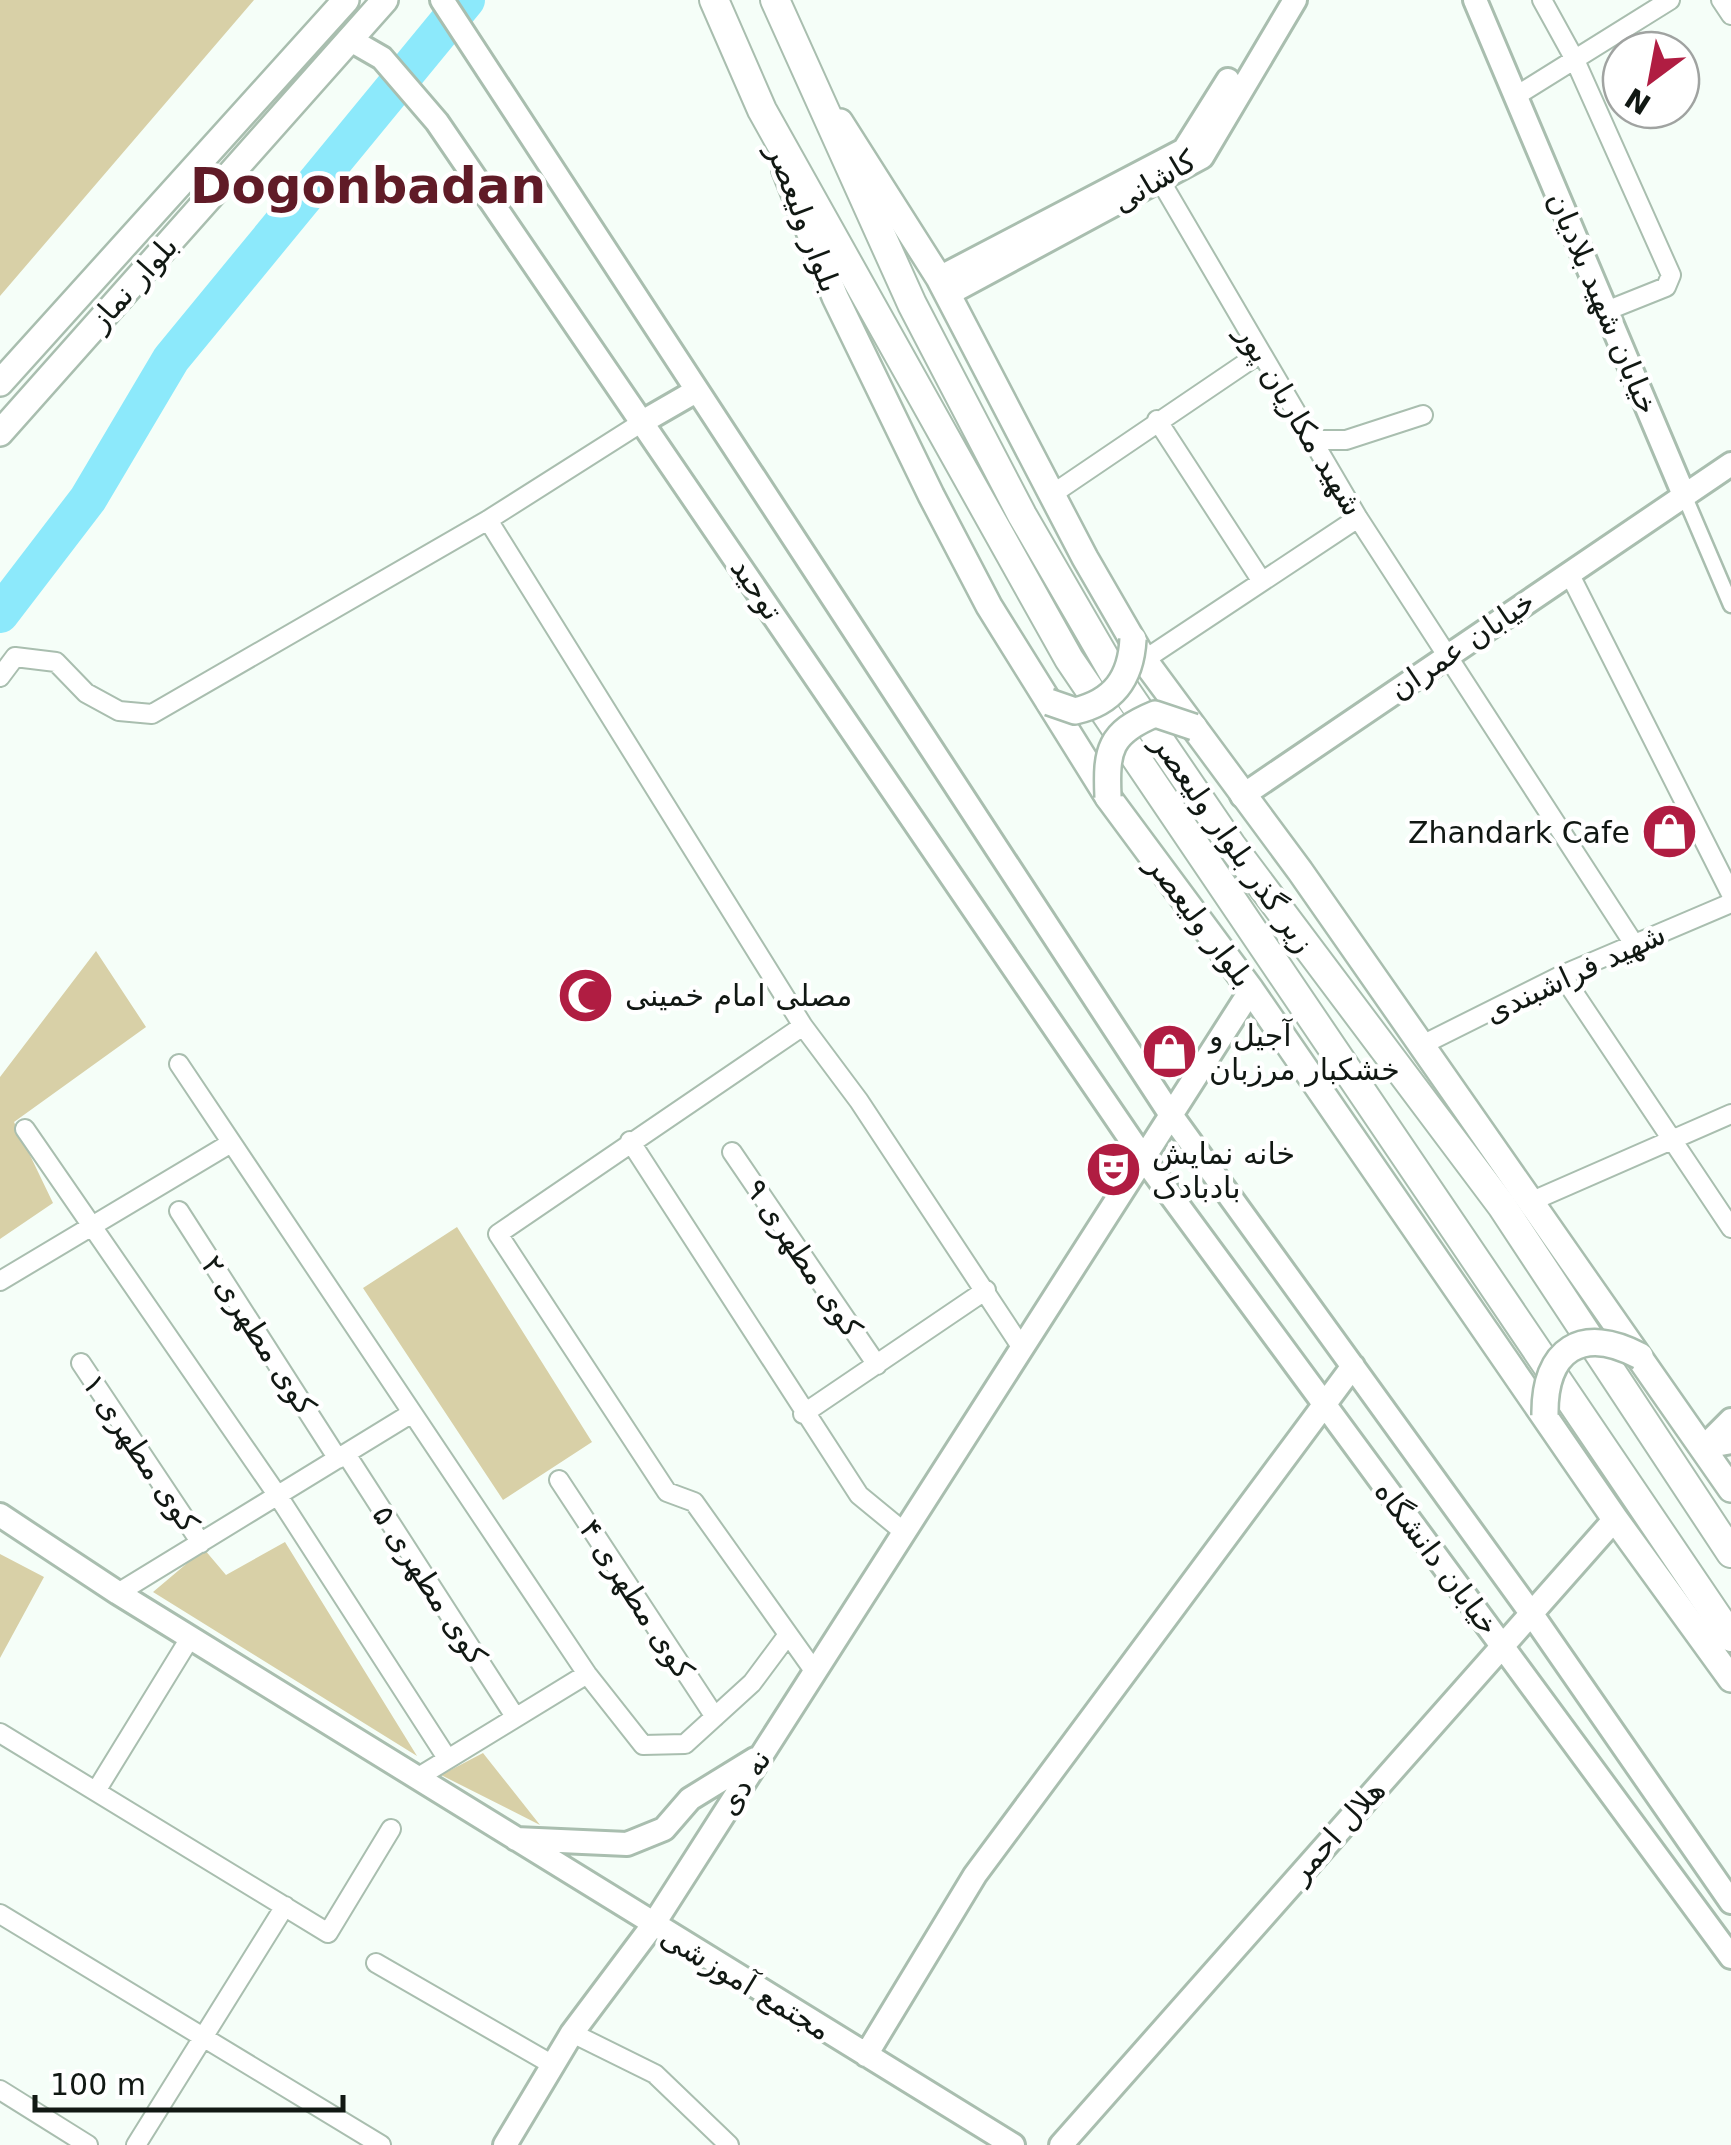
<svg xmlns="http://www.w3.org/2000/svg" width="1731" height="2145" viewBox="0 0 1731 2145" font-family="'DejaVu Sans',Cairo,sans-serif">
<rect width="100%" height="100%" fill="#f5fef8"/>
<!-- green -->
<path fill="#d8d0a7" d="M0,0h254l-254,296z
M96,951l50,76 -132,95 39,81 -53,36v-162z
M457,1227l135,215 -89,58 -140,-212z
M285,1542l132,214 -264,-164 51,-43 22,26z
M0,1554l44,23 -44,81z
M483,1753l57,72 -99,-50z"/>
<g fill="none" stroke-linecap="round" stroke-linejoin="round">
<!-- river -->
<path stroke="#8ce9fb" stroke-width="38" d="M0,614l88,-115 83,-140 295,-359"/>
<defs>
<path id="pedestrian" d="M1684,495l47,110"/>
<path id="minor" d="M1542,0l32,58 97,217 -5,12 -60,24
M1721,0l10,15
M1516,96l154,-96
M1160,180l198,338 276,426
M1157,420l104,160
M1310,440h36l77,-25
M1054,493l205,-139
M488,520l315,506 56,75 163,247
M1569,573l162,321
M1144,660l214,-142
M0,677l15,-20 41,5 30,31 33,18 33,3 336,-194 156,-99
M1562,975l169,253
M803,1026l-305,208 169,258 27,10 121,170
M1422,1045l140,-70 169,-72
M179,1064l408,610 56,71 42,-1 67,-61 35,-47
M25,1129l253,367 169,262
M630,1141l229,354 45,37
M732,1152l145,213
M1530,1202l201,-88
M179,1211l159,248
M0,1281l231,-138
M81,1363l120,180
M803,1414l183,-124
M346,1454l168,261
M559,1480l156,237
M118,1593l294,-180
M0,1733l328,200 63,-104
M417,1778l170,-104
M96,1791l94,-153
M0,1914l381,231
M376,1963l177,102
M572,2033l83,41 74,71
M0,2090l88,55
M136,2145l149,-239"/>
<path id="tertiary" d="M442,0l729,1115 360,498 200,289
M1475,0l209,495
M349,39l33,19 55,64 707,1037 587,798
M939,278l245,-128 44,-70
M948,294l254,-137 93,-157
M644,421l52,-30
M1242,796l489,-332
M1731,1420l-27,27 27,-5
M0,1515l118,78 895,552
M516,1839l111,5 37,-15 26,-30 65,-40
M866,2055l109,-180 378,-509
M505,2145l67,-112 81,-108 598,-935
M1061,2145l554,-626"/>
<path id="secondary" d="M840,122l99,156 146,280 59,102 156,211 431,618
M785,170l50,127 96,198 58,111 119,191 143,193 364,529 116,160
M0,383l346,-383
M0,433l385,-433"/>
<path id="primary" d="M714,0l48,110 307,549 662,978
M775,0l137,304 110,211 91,157 118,173 271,361 229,347"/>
</defs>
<!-- pedestrian casing -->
<use href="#pedestrian" stroke="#a9beaf" stroke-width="19"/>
<!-- minor casing -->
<use href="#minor" stroke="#a9beaf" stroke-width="22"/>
<!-- tertiary casing -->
<use href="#tertiary" stroke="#a9beaf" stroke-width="28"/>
<!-- secondary casing -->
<use href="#secondary" stroke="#a9beaf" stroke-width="30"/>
<!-- primary casing -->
<use href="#primary" stroke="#a9beaf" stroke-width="32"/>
<!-- pedestrian -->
<use href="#pedestrian" stroke="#fff" stroke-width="14"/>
<!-- minor -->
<use href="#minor" stroke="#fff" stroke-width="18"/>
<!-- tertiary -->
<use href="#tertiary" stroke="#fff" stroke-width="22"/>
<!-- secondary -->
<use href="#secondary" stroke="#fff" stroke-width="25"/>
<!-- primary -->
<use href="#primary" stroke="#fff" stroke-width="28"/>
<defs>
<path id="secondary-bridge" d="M1049,702l26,9c39,-9 56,-33 58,-72
M1108,797c-2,-47 1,-64 47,-83l39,13
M1545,1415c-1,-66 37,-90 95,-59"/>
</defs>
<!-- secondary-bridge casing -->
<use href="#secondary-bridge" stroke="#a9beaf" stroke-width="30" stroke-linecap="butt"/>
<!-- secondary-bridge -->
<use href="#secondary-bridge" stroke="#fff" stroke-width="25"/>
</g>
<!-- icons -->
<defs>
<symbol id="shop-disc" viewBox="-11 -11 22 22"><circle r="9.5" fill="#b01d42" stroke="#fff"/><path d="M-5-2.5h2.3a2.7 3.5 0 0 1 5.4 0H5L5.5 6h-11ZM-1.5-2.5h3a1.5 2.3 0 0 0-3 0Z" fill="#fff"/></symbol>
<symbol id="mosque-disc" viewBox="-11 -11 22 22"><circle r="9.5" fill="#b01d42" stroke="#fff"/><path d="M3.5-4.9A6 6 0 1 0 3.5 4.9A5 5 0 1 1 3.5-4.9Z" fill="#fff"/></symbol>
<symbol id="theatre-disc" viewBox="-11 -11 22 22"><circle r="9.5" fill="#b01d42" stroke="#fff"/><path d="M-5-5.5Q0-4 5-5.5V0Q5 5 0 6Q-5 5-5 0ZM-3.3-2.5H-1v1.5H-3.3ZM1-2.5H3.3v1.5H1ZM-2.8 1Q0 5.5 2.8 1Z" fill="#fff"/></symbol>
</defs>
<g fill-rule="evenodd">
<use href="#shop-disc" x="1638" y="800" width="63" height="63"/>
<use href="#mosque-disc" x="554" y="964" width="63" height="63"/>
<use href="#shop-disc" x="1138" y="1020" width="63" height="63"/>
<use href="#theatre-disc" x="1082" y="1138" width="63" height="63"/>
</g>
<g text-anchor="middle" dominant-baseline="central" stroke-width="9" stroke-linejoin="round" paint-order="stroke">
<!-- street labels -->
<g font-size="30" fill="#111813" stroke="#fff">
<text transform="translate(1154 181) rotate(-31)">کاشانی</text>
<text transform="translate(804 218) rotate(69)">بلوار ولیعصر</text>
<text transform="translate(133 283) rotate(-48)">بلوار نماز</text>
<text transform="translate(1603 303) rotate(67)">خیابان شهید بلادیان</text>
<text transform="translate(1300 420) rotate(59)">شهید مکاریان پور</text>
<text transform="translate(757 589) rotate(56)">توحید</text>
<text transform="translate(1462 645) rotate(-34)">خیابان عمران</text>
<text transform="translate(1233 843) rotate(55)">زیر گذر بلوار ولیعصر</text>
<text transform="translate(1200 921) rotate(53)">بلوار ولیعصر</text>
<text transform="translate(1575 973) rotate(-25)">شهید فراشبندی</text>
<text transform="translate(804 1258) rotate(56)">کوی مطهری ۹</text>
<text transform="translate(259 1335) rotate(57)">کوی مطهری ۲</text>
<text transform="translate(141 1453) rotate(56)">کوی مطهری ۱</text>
<text transform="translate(1437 1558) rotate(53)">خیابان دانشگاه</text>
<text transform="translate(430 1585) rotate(57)">کوی مطهری ۵</text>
<text transform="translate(637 1599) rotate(57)">کوی مطهری ۴</text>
<text transform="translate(744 1782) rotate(-57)">نه دی</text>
<text transform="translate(1337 1831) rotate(-48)">هلال احمر</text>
<text transform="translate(746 1983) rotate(31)">مجتمع آموزشی</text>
</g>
<!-- poi labels -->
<g font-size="30" fill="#111813" stroke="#fff" text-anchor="start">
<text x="1630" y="832" text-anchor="end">Zhandark Cafe</text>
<text x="625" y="995">مصلی امام خمینی</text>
<text x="1209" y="1035">آجیل و<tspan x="1209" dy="34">خشکبار مرزبان</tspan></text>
<text x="1152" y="1153">خانه نمایش<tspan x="1152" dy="34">بادبادک</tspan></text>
</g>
<!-- town labels -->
<g font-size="50" font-weight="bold" fill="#601b27" stroke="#fff">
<text x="368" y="186">Dogonbadan</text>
</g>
</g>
<!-- north arrow -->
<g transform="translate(1651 80) rotate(212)"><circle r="48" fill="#ffffff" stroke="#a0a3a1" stroke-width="2.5"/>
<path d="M0-8L18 38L0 25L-18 38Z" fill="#b01d42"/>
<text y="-15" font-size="28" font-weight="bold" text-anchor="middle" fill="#111813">N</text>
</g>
<!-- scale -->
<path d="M35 2095v15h308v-15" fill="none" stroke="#111813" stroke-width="5"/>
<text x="50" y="2095" font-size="30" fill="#111813" stroke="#ffffff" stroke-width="8" paint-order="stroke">100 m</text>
</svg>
